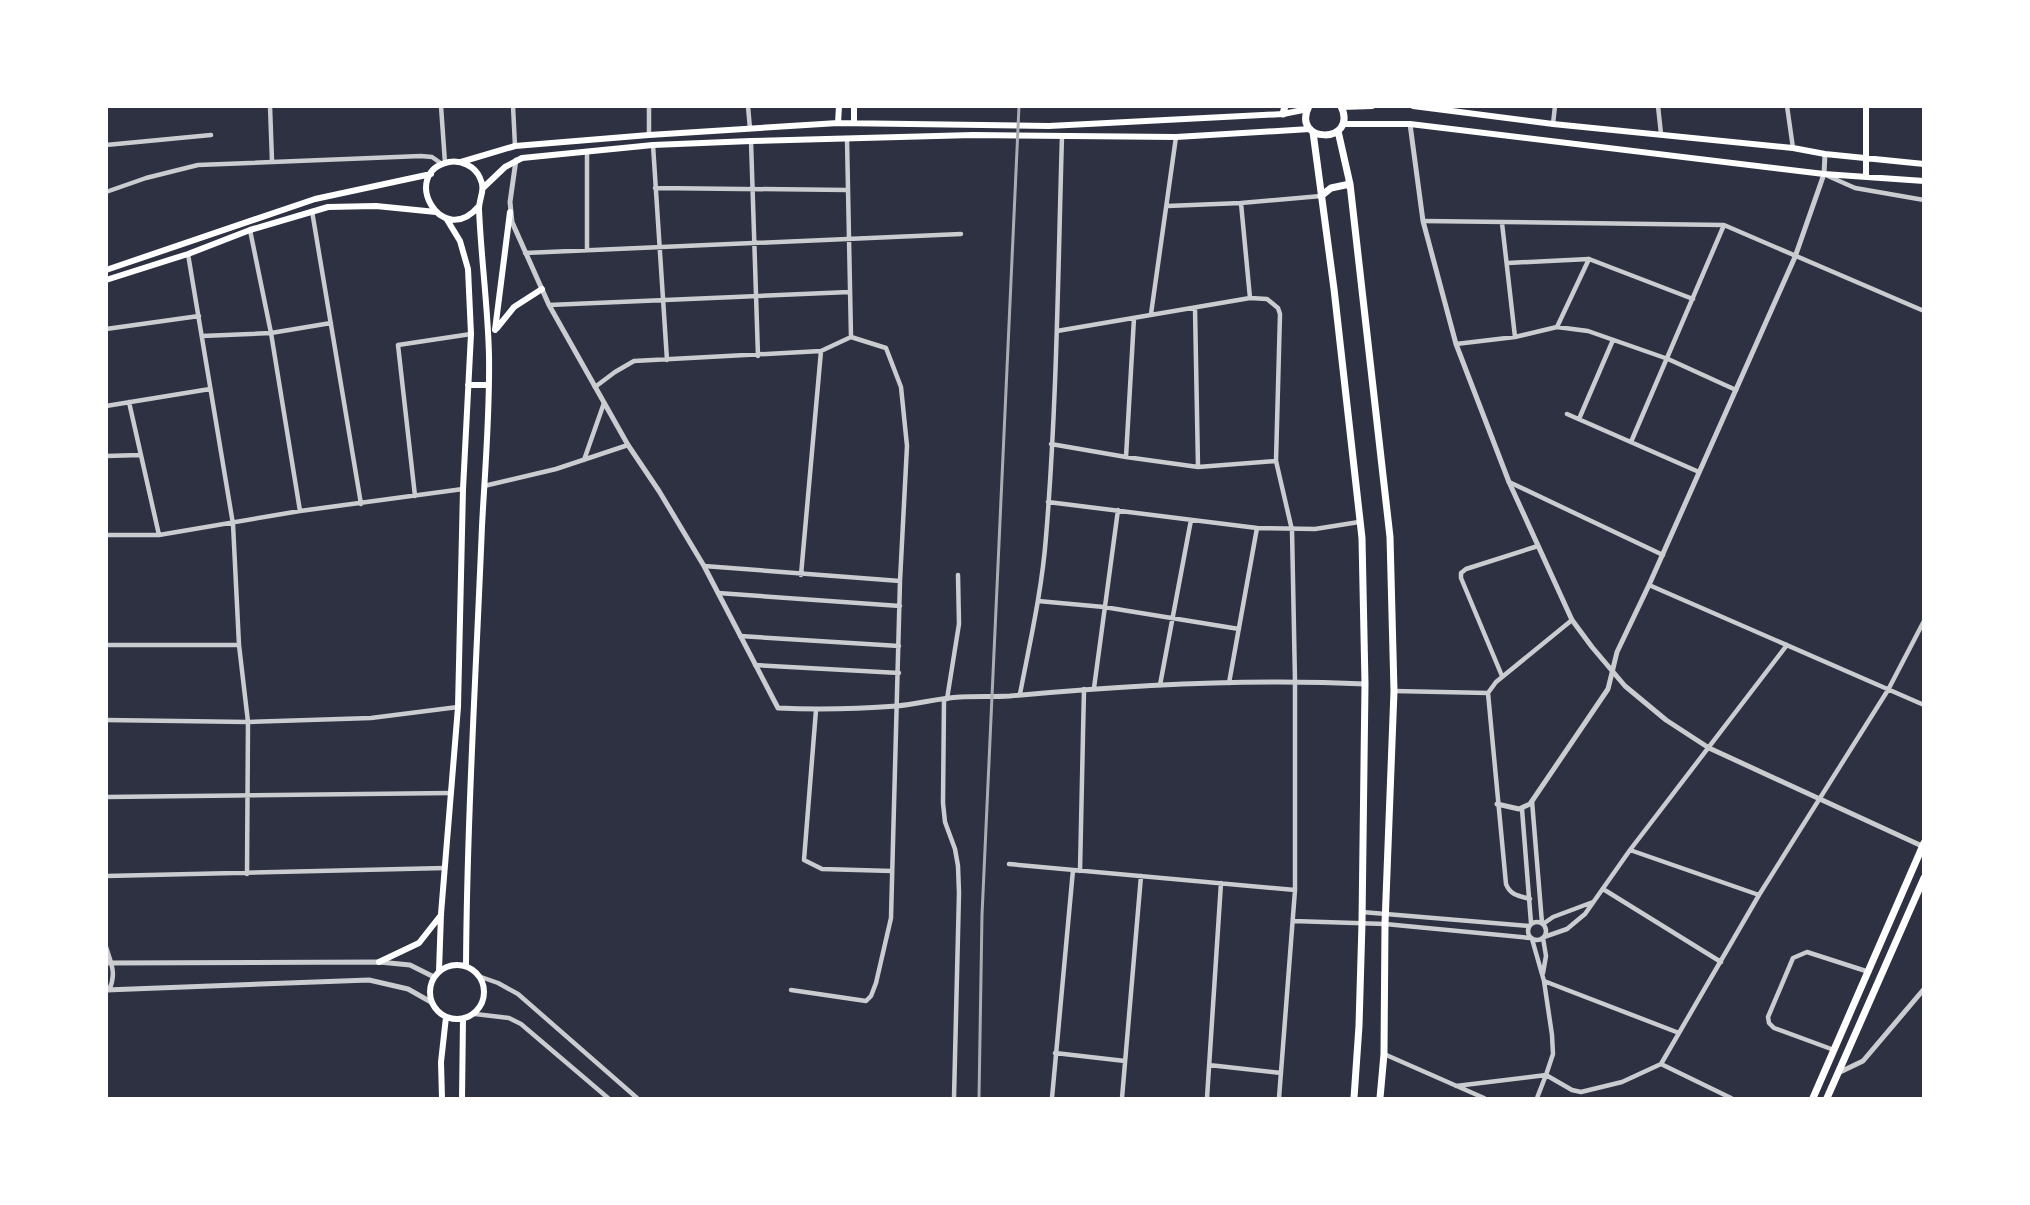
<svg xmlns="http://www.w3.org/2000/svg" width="2030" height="1205" viewBox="0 0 2030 1205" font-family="Karla,sans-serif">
<rect width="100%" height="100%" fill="#2d3142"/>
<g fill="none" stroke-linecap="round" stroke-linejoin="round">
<!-- minor -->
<path stroke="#caccd0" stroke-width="4.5" d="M270,106l2,55
M441,106l4,57
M513,106l2,40
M649,106v29
M748,106l2,23
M1658,106l3,28
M1787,106l6,42
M1553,124l2,-18
M847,139l4,198
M751,141l7,215
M106,145l105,-10
M653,145l14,215
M1828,176l27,12 69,12
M655,188l193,2
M106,192l40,-14 52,-13 223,-9 11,1 10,7
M1241,203l9,95
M1167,206l74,-3 80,-7
M312,211l49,293
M1423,221l301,4 200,86
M1502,223l13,114
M250,230l21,103 29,178
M587,250v-99
M525,253l436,-19
M188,254l45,270 6,121 9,77 -1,152
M1508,263l81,-4 104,40
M549,305l300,-13
M1195,308l3,159
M1151,314l25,-177
M1557,327l32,-68
M106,329l93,-13
M1057,331l193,-33 17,1 11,9 2,6 -4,147 16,69 3,151v209l-16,208
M202,336l69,-3 60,-10
M1456,344l59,-7 42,-10 31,4 80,28 68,31
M595,387l20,-15 19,-11 187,-10 30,-14 35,11 15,39 6,59 -7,135 -9,337 -15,65 -5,13 -5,5 -75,-11
M129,402l30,133
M106,406l104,-17
M1567,414l132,58
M1579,419l34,-79
M1631,442l93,-217
M1051,444l75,13 72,10 78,-6
M106,456l34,-1
M1126,457l8,-139
M584,460l20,-57
M1509,482l154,73
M484,486l72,-17 72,-24
M415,496l-17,-151 73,-11
M1048,502l209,26 58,1 44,-7
M106,535h53l141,-24 163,-22
M704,566l196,15
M801,575l20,-224
M1649,585l275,120
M718,593l182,13
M1038,601l66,6 135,22
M740,636l159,10
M106,645h133
M755,665l144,8
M1502,676l-41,-98v-5l5,-4 72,-23
M1229,683l28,-155
M1160,685l31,-165
M1094,688l24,-178
M1394,691l94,2
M1020,694c10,-52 22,-104 26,-157 11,-133 12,-268 16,-401
M947,699l12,-75 -1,-49
M944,700l-1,103 2,19 10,27 3,17 1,27 -5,205
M816,710l-12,150 18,9 70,2
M106,720l142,2 123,-4 87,-11
M106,797l345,-4
M1532,801l10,122
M1522,809l9,114
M1630,850l129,45
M1009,864l286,26
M1080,871l4,-182
M106,876l339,-8
M1603,889l118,73
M1530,899c-11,-3 -20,-4 -24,-15l-18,-191 8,-11 76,-62
M1362,912l167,14
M1293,921l92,3 145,14
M1528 931a9 9 0 1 1 18 0a9 9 0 1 1-18 0Z
M1543,924l10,-7 40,-15
M1544,937l23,-8 18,-15 45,-64 157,-205
M106,947c5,16 11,27 3,43
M1543,973l3,-17 -3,-18
M481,977l17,6 20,11 119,104
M1544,981l135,52
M475,1014l34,4 12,6 87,74
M1834,1050l-60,-22 -5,-5 -1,-6 25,-59 14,-6 62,20
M1055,1053l70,8
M1384,1054l100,44
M1661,1064l70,34
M1209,1065l72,8
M1456,1086l90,-11 7,-21 -1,-19 -8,-54 -12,-42
M1052,1098l21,-228
M1122,1098l19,-222
M1207,1098l14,-215
M1537,1098l9,-23 26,15 9,2 41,-10 39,-18 98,-169 129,-205 36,-69"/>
<!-- tertiary -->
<path stroke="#caccd0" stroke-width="5" d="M1410,124l13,97 33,123 53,138 63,138 20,27 33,39 41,34 43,28 213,98
M516,160l-6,42 2,20 37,83 79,140 31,46 45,75 74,142c40,2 79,1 119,-2 21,-2 42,-8 63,-9 16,-1 33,0 50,-1 118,-11 237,-18 355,-12
M1497,804l22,5 11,-5 78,-115 9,-37 32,-67 146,-328 29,-83 1,-20
M106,963l273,-1 31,3 24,12
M106,990l263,-10 39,9 23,13
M1838,1073l25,-12 61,-72"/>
<!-- secondary -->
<path stroke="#fff" stroke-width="6" d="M1413,106l140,18 240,24 32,6 99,10
M1866,106v70
M1341,107l31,-1
M838,123l1,-17
M854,123v-17
M1343,124h67l414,50 100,7
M461,162l54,-16 134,-11 189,-12 211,3 234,-12 25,-5
M483,188l22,-21 17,-9 131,-13 98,-4 222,-6 203,2 134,-8
M106,270l209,-71 116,-25
M106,280l82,-26 62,-24 78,-23 48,-1 60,6
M497,328l17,-21 28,-18
M495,330l15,-118
M468,385h21
M379,962l40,-19 22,-28
M430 992a27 27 0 1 1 54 0a27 27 0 1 1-54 0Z
M466,966c1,-147 10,-293 16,-440 3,-57 8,-113 7,-170 -1,-49 -8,-98 -10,-147 0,-11 7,-19 1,-31 -5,-12 -19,-18 -31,-16 -50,10 -8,89 30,44
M439,971l2,-57 17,-207 5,-218 8,-155 -3,-65 -8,-28 -14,-23
M442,1098l-1,-36 5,-45
M462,1098l1,-79"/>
<!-- primary -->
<path stroke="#fff" stroke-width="7" d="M1309,106c-19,38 50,39 32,0
M1283,114l2,-8
M1338,131l12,53 40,353 4,154 -9,233 -1,130 -4,44
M1313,132l21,157 28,249 3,146 -3,239 -3,103 -5,72
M1321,196l10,-8 19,-4
M1813,1098l111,-255
M1827,1098l97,-220"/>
<!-- rail -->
<path stroke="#abadb3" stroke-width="3" d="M979,1098l3,-183 37,-809"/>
</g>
<!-- border -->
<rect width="2030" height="1205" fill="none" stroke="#ffffff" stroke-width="216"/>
</svg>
